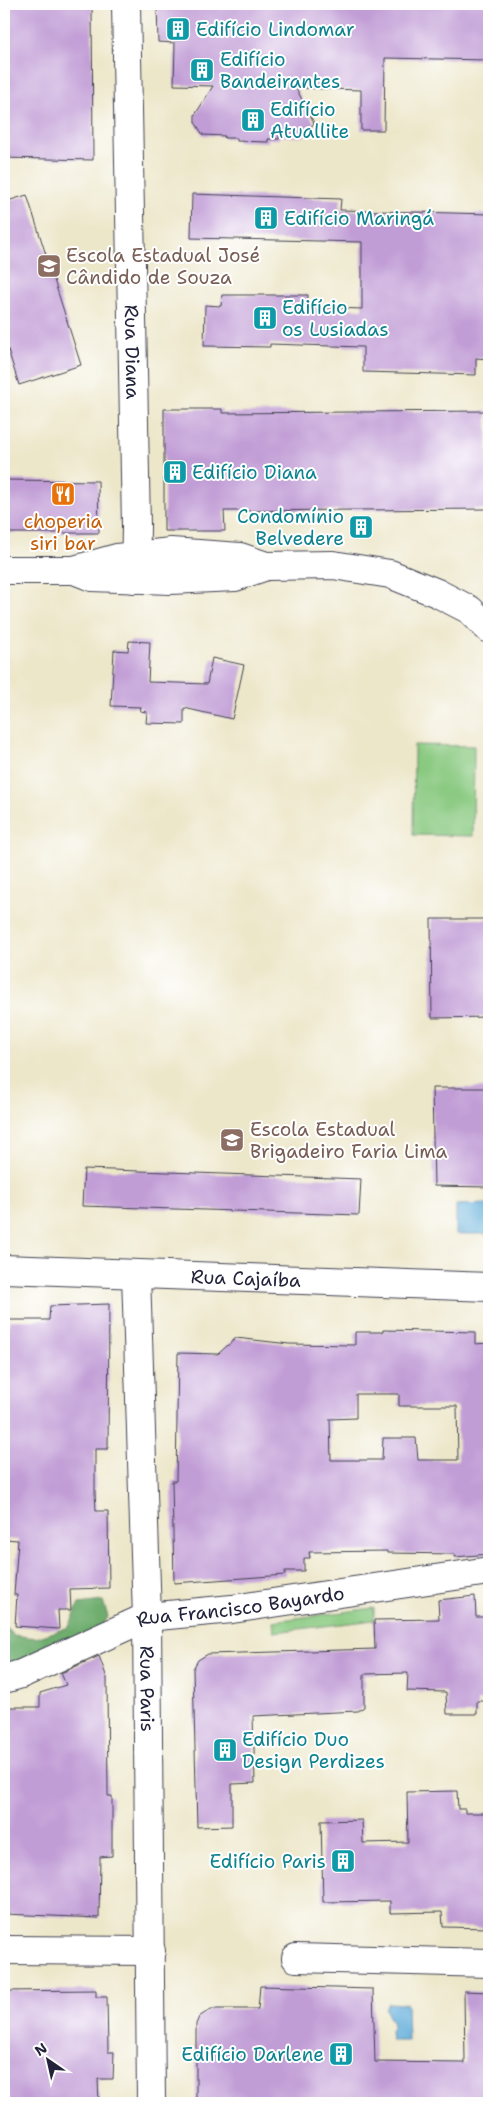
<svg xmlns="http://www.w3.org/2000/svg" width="493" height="2107" viewBox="0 0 493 2107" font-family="'Shantell Sans',sans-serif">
<rect width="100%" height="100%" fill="#fff"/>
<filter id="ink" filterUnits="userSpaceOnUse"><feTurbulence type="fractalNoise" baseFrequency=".02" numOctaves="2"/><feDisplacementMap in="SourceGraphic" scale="10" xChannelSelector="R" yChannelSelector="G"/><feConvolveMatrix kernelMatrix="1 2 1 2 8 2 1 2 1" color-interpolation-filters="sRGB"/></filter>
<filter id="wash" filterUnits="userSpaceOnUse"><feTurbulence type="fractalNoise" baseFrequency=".0096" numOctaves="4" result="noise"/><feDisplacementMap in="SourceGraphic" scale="20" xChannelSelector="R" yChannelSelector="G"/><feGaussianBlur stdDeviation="1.12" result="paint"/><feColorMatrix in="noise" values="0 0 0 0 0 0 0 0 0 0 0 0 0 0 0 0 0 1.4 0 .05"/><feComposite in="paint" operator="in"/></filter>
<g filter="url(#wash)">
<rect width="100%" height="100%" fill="#ede7ca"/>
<!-- green -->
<path fill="#89c980" stroke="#56765e" d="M414,745l60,1 -1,90 -60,-1z
M374,1608v12l-100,12 -1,-11z"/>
<!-- forest -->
<path fill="#6ead6e" stroke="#486854" d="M103,1601l5,16 -7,11 -97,39v-52v8l9,12 23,3 33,-11 10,-23z"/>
<!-- water -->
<path fill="#60add9" stroke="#41688a" d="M489,1204v30h-33v-29z
M388,2003l19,1 1,37h-17l-1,-10 3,-7 -8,-15z"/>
<g id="blocks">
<!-- building -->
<path fill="#c19dd6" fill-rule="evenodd" d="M4,4h88l1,156 -89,-2z
M157,4h332v56l-104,-2 -1,72h-23v-40l-65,-2 18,35 -11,14 -24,-1v3h-11v3l-31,-1v-3h-13l1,-2 -22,-1 -8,-13v-7l18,-29 -39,-1 1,-42 -17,-1z
M192,194l149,5 -1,11 149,4v145l-13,-1v17l-113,-3v-25l-93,-3v3l-66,-1 1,-41 16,1 1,-11h86l-1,12 55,2v-67l-171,-4z
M27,195l54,170 -62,20 -15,-48v-135z
M164,409h58v4l265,-2 1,98 -264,2 1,20h-61z
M4,480l94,1 1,52h-95z
M129,641l21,1 -2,40 59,2 5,-26 32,7 -12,54 -48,-11v16l-38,-1 1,-11 -7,-1 1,-4 -30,-1 3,-56 14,1z
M431,919h58v98l-57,1z
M432,1088h57v99l-55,-1z
M84,1169l277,10 -2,36 -277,-9z
M109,1304l-1,145h-13v44l1,18h12l1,77 -39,1 1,21h-13l1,19 -44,-3 2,-31h-3l4,-55 -14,-1v-214h5v-5h40l1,-14z
M383,1330l92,2v12l14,-1v211l-34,3v-3l-68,-1v-2l-78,1 1,6h-6v13h-19v4l-111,8 -2,-102h4l2,-128 40,1 18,-16 53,6 66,1v-13h28zM356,1394h43v12h58l1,54h-40l-2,-22h-33l-1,22h-51l-1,-41 26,-1z
M475,1596l1,21h13v84h-12v13h-30l-1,-22 -39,-1 1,-18 -44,1v33l-6,4 -105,5 2,67 -23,1v42l-35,1 -4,-158 5,-9 10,-6 167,-5 -1,-29 65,-1 -1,-19z
M99,1656l8,22 1,118h4v60l-12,1 -1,61 -95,-4v-199h5v-8h31v-14l26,-8 -5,-12z
M457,1791l1,18h7v4h24v115l-46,-1 -1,-15 -52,1v-12l-67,1 -2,-81 41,-1 1,23 45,-1 -1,-50z
M260,1986l113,3 2,73 90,1 -1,-72 25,1v111h-293v-79l3,-7 12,-8h47z
M96,1990v7h11l1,55h6l-1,27h-15l1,24h-95v-112z"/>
</g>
</g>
<g filter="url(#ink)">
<use href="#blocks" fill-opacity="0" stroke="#404050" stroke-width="1"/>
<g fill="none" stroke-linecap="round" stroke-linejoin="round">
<defs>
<g id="minor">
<path id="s1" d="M126,4l10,523 -1,52"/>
<path id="s2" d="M4,1269l485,18"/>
<path id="s3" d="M136,1274l11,343 4,486"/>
<path id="s4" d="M4,1679l17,-5 126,-57 85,-8 257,-38"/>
<path d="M4,1950l147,1"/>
<path d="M296,1958l193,5"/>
</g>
<path id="major" d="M4,570h70l43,-12 54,-6 69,5 26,9
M74,570l18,7 78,3 65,-3 31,-11 67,-1 57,9 47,19 33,17 19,19"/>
</defs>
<!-- minor casing -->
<use href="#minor" stroke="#404050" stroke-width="30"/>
<!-- major casing -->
<use href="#major" stroke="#404050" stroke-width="30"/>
<!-- minor -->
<use href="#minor" stroke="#fff" stroke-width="28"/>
<!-- major -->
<use href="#major" stroke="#fff" stroke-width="28"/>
</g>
</g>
<!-- icons -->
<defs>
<symbol id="building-square" viewBox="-11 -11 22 22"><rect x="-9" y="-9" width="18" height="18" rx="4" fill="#0f9aa8" stroke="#fff"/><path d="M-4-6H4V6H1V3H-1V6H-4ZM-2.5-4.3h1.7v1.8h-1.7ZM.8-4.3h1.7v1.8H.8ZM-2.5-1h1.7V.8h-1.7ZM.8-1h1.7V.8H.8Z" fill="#fff"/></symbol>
<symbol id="school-square" viewBox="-11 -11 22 22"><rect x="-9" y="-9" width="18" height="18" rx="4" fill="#8d6e63" stroke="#fff"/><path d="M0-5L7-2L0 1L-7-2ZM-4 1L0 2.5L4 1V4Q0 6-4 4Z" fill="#fff"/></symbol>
<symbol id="restaurant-square" viewBox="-11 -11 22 22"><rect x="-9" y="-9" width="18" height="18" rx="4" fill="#e8710a" stroke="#fff"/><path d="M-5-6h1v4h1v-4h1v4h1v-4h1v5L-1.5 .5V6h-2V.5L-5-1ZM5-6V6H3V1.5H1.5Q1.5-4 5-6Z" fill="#fff"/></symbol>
</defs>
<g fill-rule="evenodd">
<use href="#building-square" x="164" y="15" width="28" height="28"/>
<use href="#building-square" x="188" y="56" width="28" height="28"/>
<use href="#building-square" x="239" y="106" width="28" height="28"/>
<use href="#building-square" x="252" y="204" width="28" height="28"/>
<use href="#school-square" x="35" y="252" width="28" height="28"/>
<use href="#building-square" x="251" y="304" width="28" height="28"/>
<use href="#building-square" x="161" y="458" width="28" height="28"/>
<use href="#restaurant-square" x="49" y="480" width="28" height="28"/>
<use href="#building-square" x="347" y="513" width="28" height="28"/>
<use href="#school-square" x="218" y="1126" width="28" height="28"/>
<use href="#building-square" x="211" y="1736" width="28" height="28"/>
<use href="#building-square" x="329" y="1847" width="28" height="28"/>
<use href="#building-square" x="327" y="2040" width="28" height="28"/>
</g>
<g text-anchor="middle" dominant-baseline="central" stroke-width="4" stroke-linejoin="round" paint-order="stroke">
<!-- culture labels -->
<g font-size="19" fill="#0d838f" stroke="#fff" text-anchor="start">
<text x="196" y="29">Edifício Lindomar</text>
<text x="220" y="59">Edifício<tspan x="220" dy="22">Bandeirantes</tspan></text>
<text x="270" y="109">Edifício<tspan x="270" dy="22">Atuallite</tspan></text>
<text x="284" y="218">Edifício Maringá</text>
<text x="282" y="307">Edifício<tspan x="282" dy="22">os Lusiadas</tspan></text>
<text x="192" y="472">Edifício Diana</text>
<text x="344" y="516" text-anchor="end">Condomínio<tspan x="344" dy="22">Belvedere</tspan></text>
<text x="242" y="1739">Edifício Duo<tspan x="242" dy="22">Design Perdizes</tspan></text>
<text x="326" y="1861" text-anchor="end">Edifício Paris</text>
<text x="324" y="2054" text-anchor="end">Edifício Darlene</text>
</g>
<!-- education labels -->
<g font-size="19" fill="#785e54" stroke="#fff" text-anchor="start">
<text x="66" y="255">Escola Estadual José<tspan x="66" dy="22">Cândido de Souza</tspan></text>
<text x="250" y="1129">Escola Estadual<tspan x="250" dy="22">Brigadeiro Faria Lima</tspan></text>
</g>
<!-- street labels -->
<g font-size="19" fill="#22223b" stroke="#fff">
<text stroke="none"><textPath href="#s1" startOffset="348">Rua Diana</textPath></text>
<text stroke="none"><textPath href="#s2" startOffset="242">Rua Cajaíba</textPath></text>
<text stroke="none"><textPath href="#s4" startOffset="250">Rua Francisco Bayardo</textPath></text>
<text stroke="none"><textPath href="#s3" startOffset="415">Rua Paris</textPath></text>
</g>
<!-- food labels -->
<g font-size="19" fill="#c56008" stroke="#fff">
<text x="63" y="521">choperia<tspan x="63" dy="22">siri bar</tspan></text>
</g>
</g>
<!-- margin -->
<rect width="493" height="2107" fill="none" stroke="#fff" stroke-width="20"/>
<!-- north arrow -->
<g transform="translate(48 2060) rotate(326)" stroke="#ffffff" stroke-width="4" paint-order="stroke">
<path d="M0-4L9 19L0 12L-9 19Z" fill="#22223b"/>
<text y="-8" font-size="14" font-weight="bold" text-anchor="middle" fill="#22223b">N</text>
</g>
</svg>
